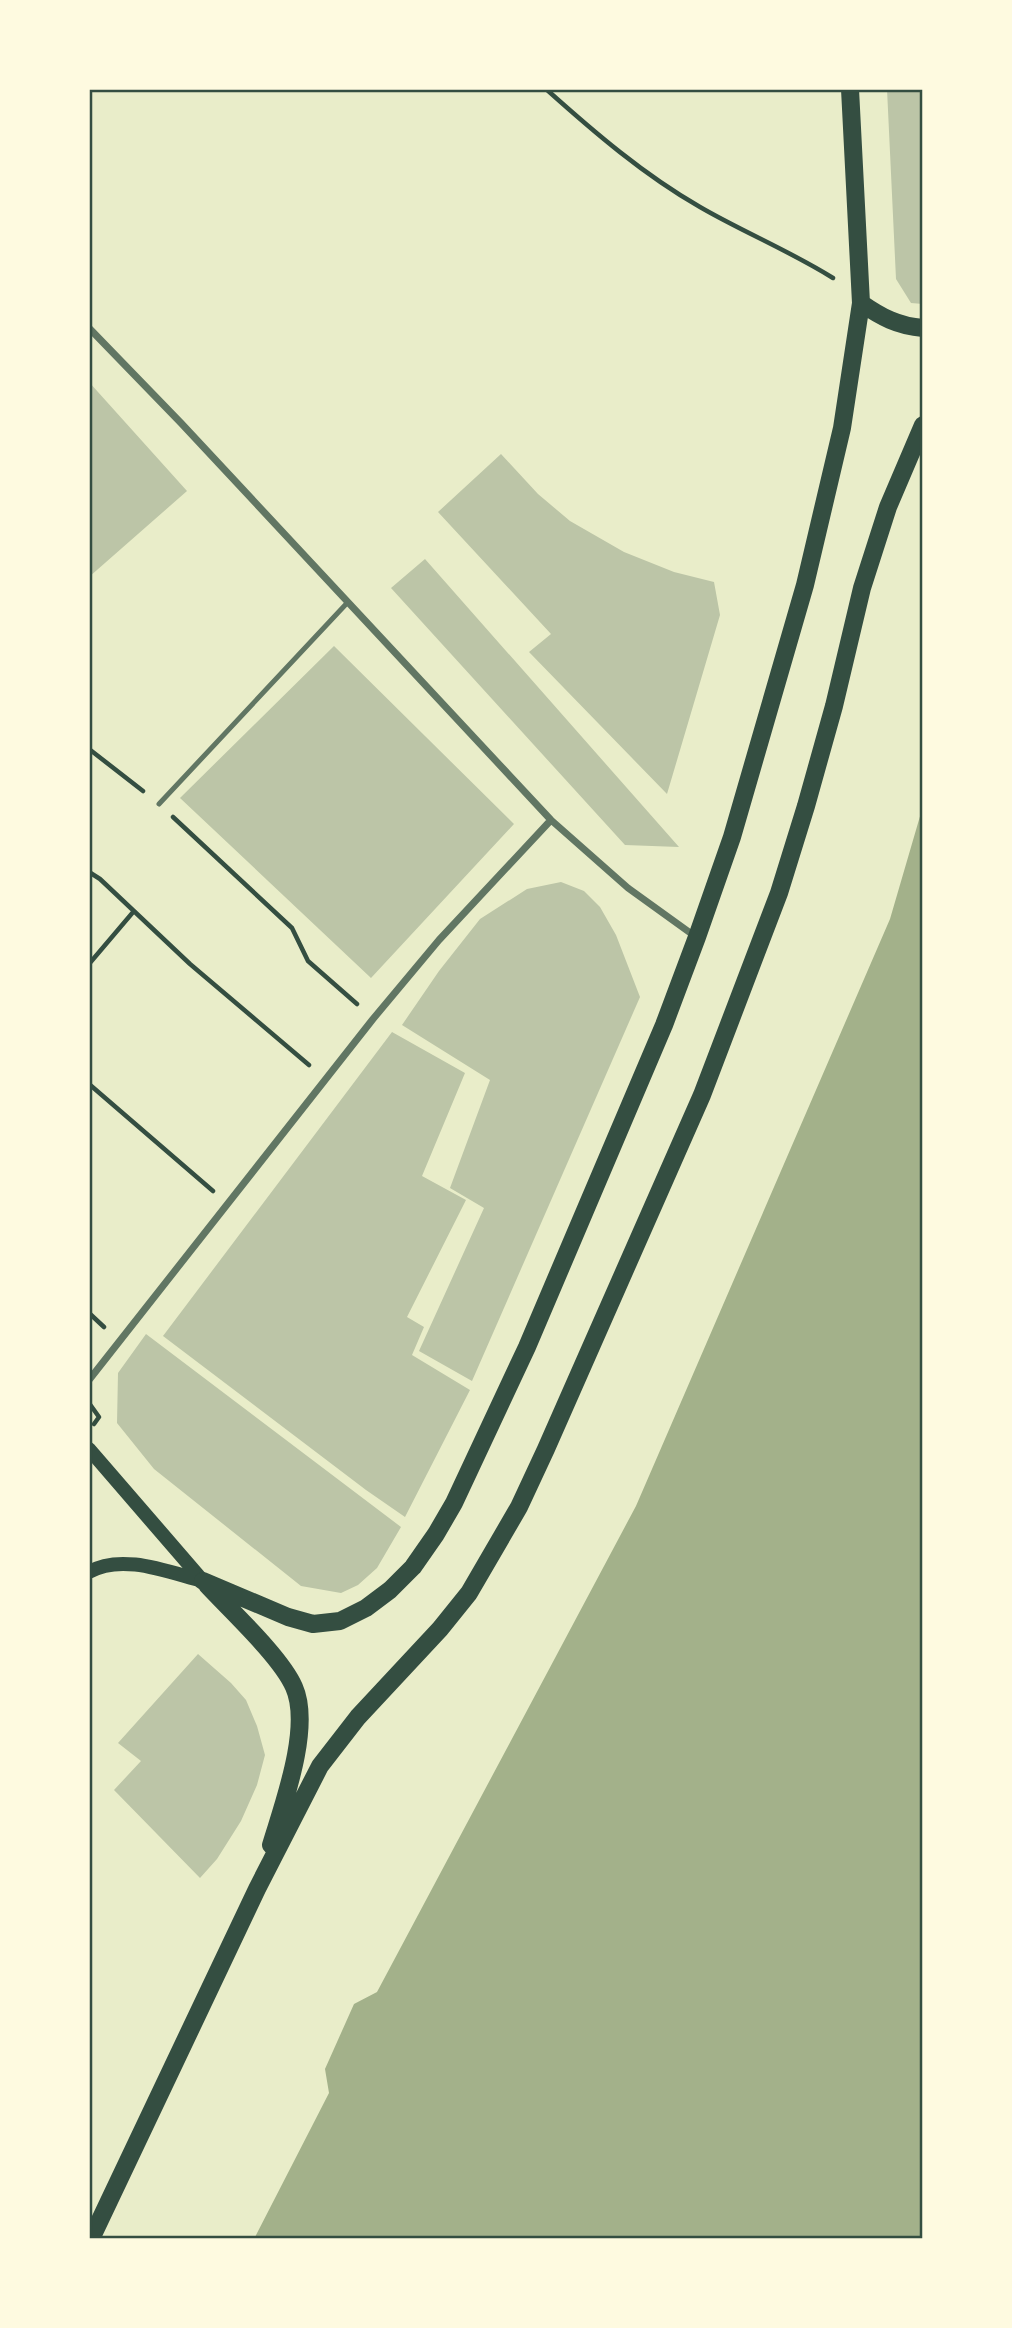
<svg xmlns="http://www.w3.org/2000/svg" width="1012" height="2328" viewBox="0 0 1012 2328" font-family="'DejaVu Sans',sans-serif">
<rect width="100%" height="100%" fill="#e9edc9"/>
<!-- water -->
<path fill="#a3b18a" d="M923,806v1433h-669l75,-146 -4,-24 29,-65 23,-12 259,-486 254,-587z"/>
<!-- building -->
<path fill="#bcc5a7" d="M887,89h36v215l-12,-1 -15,-24z
M89,382l98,109 -98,86z
M501,454l37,40 32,27 54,31 50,20 40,10 6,33 -53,179 -138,-142 22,-18 -113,-122z
M425,559l254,288 -54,-2 -234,-257z
M334,646l180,178 -143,154 -191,-180z
M561,882l23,9 16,16 16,28 24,62 -168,384 -53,-30 65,-143 -34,-20 40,-108 -88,-55 37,-54 41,-52 47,-30z
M392,1032l73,41 -43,103 44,24 -59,117 17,10 -12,28 58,35 -65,127 -39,-27 -203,-154z
M146,1334l255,193 -24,41 -19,17 -17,8 -40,-7 -147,-117 -37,-46 1,-50z
M198,1654l33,29 15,17 11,26 8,29 -8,30 -16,36 -24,38 -17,19 -86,-88 27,-29 -23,-18z"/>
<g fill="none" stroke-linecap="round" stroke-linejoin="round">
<!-- path -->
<path stroke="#344e41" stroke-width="4.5" d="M546,89c48,43 98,86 154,118 43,25 90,44 133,71
M89,749l54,42
M173,817l119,111 16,33 49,43
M89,872l11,7 90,85 119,101
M89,964l45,-53
M89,1084l124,107
M89,1313l15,14
M89,1403l10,14 -5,7"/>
<!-- service -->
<path stroke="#617663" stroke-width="5" d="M159,804l189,-202"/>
<!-- minor -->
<path stroke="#617663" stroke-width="7" d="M89,328l92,95 370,397 77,68 68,49
M89,1380l284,-361 66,-79 112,-120"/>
<!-- secondary -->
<path stroke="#344e41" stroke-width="14" d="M89,1449l114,132
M89,1572c33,-19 79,0 114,9"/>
<!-- primary -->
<path stroke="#344e41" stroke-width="18" d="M861,303c20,14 37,23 62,25
M203,1581l85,36 25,7 27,-3 26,-13 24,-18 23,-23 23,-33 18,-31 73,-156 137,-322 33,-88 35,-100 73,-252 37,-157 19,-125 -11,-214
M207,1585c24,26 74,72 87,102 18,40 -11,118 -23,158
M91,2239l166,-350 63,-123 38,-49 82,-88 29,-36 50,-86 27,-58 156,-354 77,-202 27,-87 28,-100 28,-118 26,-81 35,-82"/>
</g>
<!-- border -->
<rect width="1012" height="2328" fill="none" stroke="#fefae0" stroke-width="182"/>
<rect x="91" y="91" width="830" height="2146" fill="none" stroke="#344e41" stroke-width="2.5"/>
</svg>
